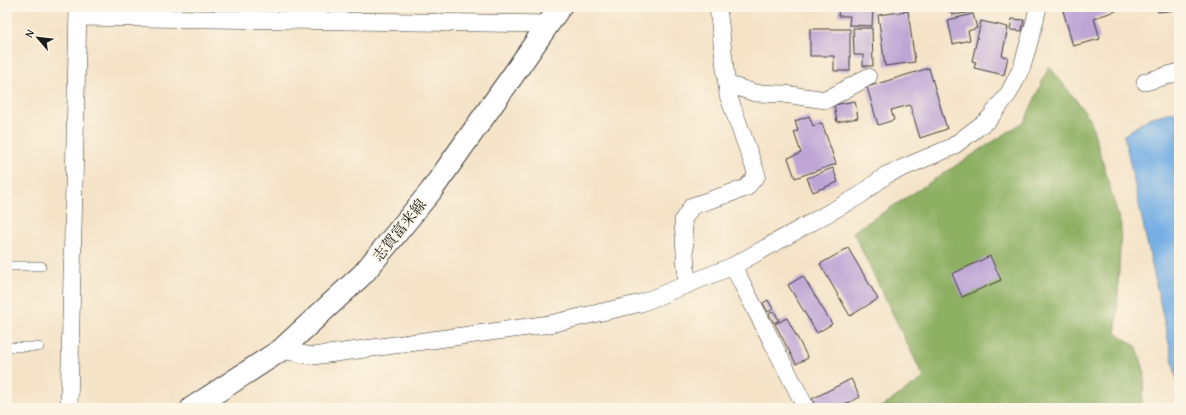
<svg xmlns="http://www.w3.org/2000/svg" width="1186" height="415" viewBox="0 0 1186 415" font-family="'Gentium Book Plus','Noto Serif JP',serif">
<rect width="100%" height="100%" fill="#fcf5e5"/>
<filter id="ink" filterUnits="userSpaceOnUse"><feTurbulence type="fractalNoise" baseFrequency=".025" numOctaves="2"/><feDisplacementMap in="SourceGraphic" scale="8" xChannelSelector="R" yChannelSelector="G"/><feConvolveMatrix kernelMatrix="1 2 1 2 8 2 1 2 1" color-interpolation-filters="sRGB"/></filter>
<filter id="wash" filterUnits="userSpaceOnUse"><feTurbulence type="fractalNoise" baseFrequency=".012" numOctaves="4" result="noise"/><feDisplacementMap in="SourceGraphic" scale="16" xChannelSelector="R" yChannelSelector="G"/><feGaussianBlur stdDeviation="0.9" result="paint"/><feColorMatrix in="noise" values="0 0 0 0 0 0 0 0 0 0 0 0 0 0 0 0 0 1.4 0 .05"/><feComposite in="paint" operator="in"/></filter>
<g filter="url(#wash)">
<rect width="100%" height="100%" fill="#f4e3c7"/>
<!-- forest -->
<path fill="#8eb064" stroke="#556640" d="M1049,66l41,52 31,108 -5,107 21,14 8,27 -4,34h-261l44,-30 -71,-146 172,-111z"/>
<!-- water -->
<path fill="#75afe5" stroke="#486680" d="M1179,110v280l-55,-255 25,-17z"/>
<g id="blocks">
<!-- building -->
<path fill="#bea5d5" d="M839,7h34l-1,19 -23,-1 1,-9h-12z
M951,7h38v3l-37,5z
M1062,7h53l1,4 -22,7 6,21 -27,7z
M1157,7h19v3l-18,2z
M908,11l7,51 -30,4 -7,-51z
M973,14l4,14 -9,3 2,9 -17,4 -5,-24z
M1012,19l12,1 -2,11 -12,-1z
M981,21l27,6 -6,29 6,1 -4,18 -30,-7 2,-6 -4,-1z
M853,28h19l1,38h-10v-11h-9z
M810,29h40v42h-16v-15h-24z
M929,68l18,61 -27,9 -10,-33 -19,5 3,10 -16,5 -11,-38z
M855,101l3,17 -21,4 -3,-17z
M809,116l4,10 9,-3 14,41 -41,14 -7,-20 13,-5 -7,-21 4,-1 -3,-10z
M833,168l5,14 -25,10 -6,-14z
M848,248l30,51 -28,17 -30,-52z
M990,256l11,24 -39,17 -10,-23z
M803,276l29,48 -15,9 -29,-48z
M768,300l5,9 -5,3 -5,-9z
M774,311l5,9 -5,3 -5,-9z
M787,318l21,40 -12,6 -21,-40z
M851,379l9,18 -22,11h-22l-4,-9z"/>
</g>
</g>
<g filter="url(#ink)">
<use href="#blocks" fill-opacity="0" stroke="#3c3a36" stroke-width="1"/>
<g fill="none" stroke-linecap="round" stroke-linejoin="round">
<defs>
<path id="service" d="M7,266h34
M7,347h32"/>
<path id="minor" d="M78,17l470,7
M1145,82l34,-10
M727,84l28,9 29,1 42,6 42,-23
M733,266l73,142
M687,285l-4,-65 9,-14 54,-18 11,-13 -29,-80 -10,-88
M281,350l32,6 237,-32 91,-21 92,-37 126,-70 27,-21 66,-28 37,-28 20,-26 13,-26 13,-46 3,-14
M69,408l9,-401"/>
<path id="primary" d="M192,408l89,-58 82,-76 68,-83 85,-120 44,-64"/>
</defs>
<!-- service casing -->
<use href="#service" stroke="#3c3a36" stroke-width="10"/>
<!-- minor casing -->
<use href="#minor" stroke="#3c3a36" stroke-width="18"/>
<!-- primary casing -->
<use href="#primary" stroke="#3c3a36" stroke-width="24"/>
<!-- service -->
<use href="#service" stroke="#fff" stroke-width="9"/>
<!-- minor -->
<use href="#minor" stroke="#fff" stroke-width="17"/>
<!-- primary -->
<use href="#primary" stroke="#fff" stroke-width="22"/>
</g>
</g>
<g text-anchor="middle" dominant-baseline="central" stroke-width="3" stroke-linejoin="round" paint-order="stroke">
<!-- street labels -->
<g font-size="15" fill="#1c1c1c" stroke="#fcf5e5">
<text transform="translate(399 230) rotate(-51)">志賀富来線</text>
</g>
</g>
<!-- margin -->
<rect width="1186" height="415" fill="none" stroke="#fcf5e5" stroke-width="24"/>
<!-- north arrow -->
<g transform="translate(38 38) rotate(298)" stroke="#fcf5e5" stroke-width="3" paint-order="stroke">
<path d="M0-3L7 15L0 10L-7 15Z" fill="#1c1c1c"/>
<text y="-6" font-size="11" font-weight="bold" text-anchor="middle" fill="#1c1c1c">N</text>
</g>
</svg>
